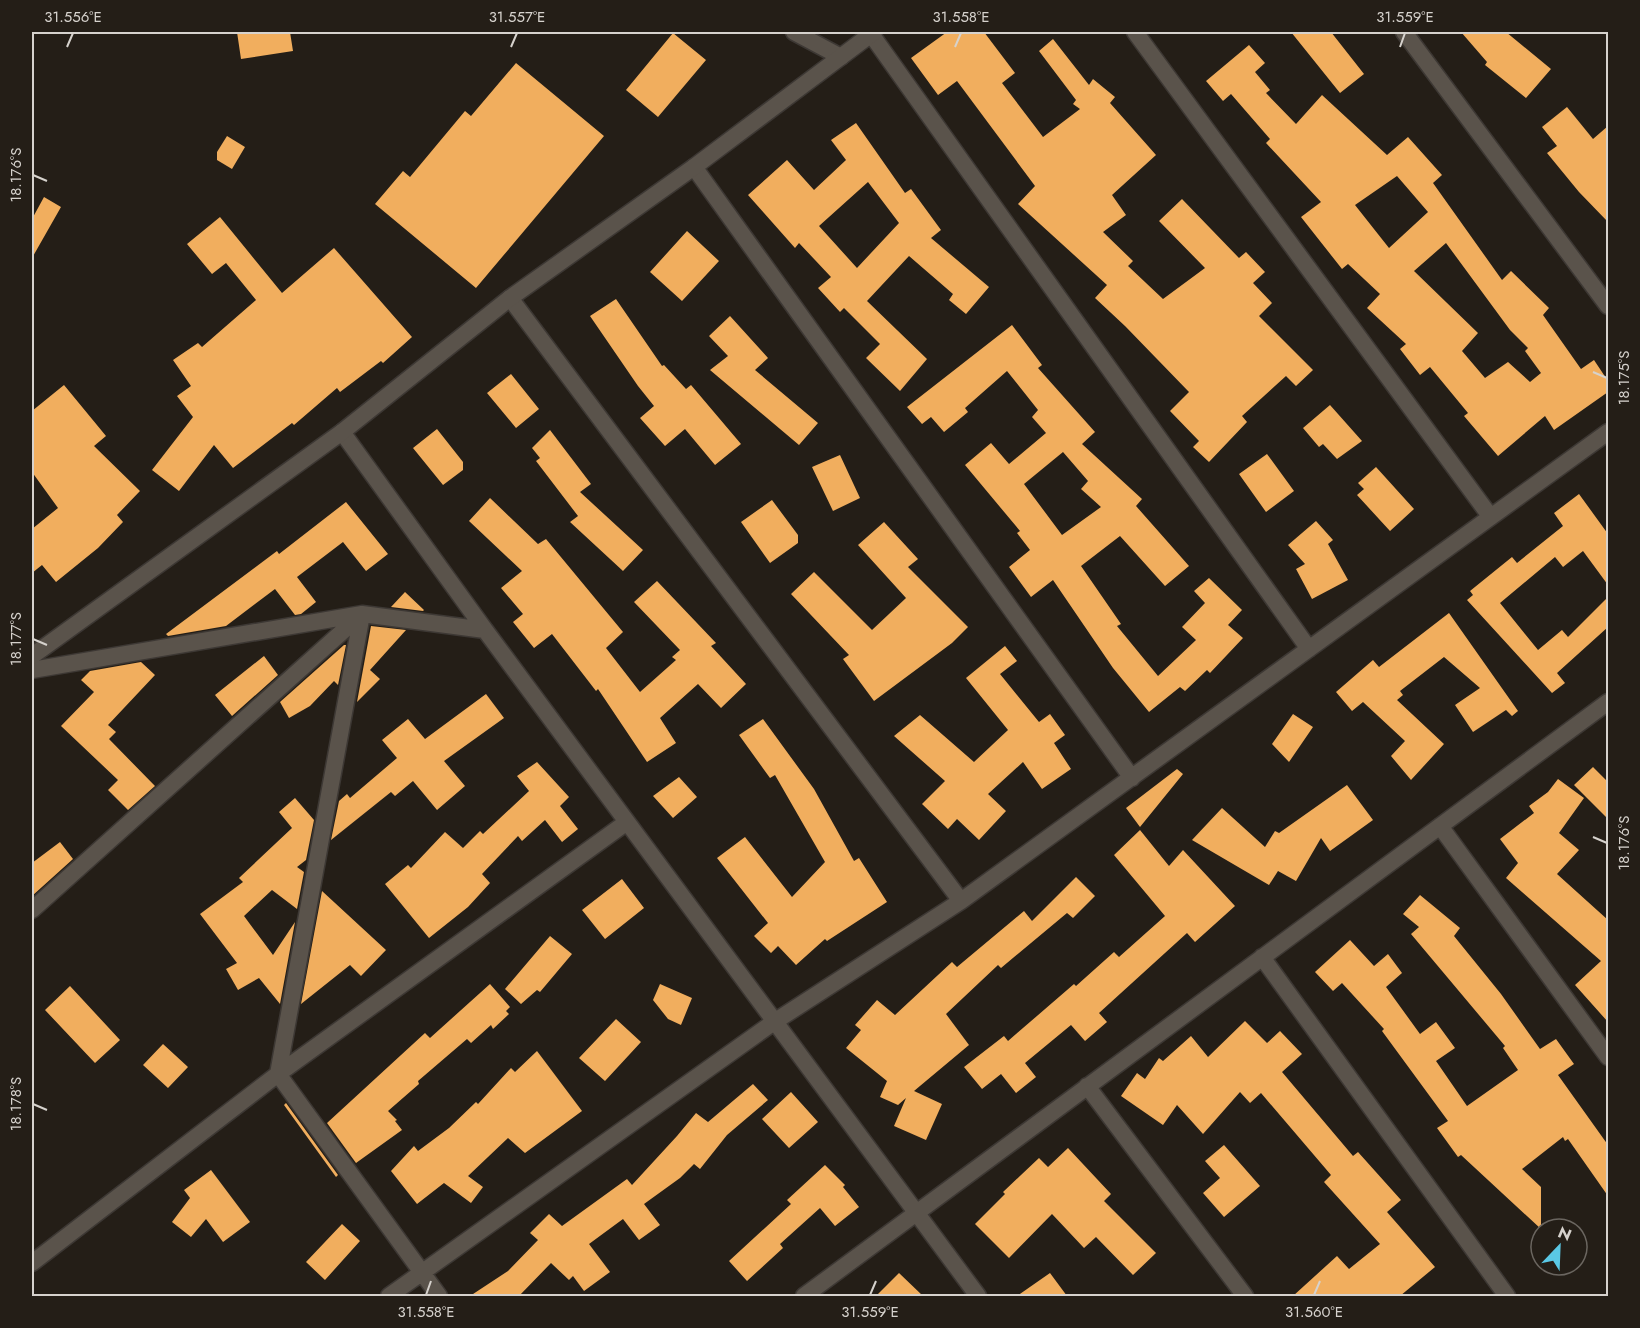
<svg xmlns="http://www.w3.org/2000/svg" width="1640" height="1328" viewBox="0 0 1640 1328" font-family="Jost,sans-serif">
<rect width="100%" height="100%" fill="#241e17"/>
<!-- building -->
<path fill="#f1ae5e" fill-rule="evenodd" d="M237,32h53l3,19 -52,8z
M947,32h37l31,41 -13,10 41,54 37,-28 -7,-5 3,-4 -37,-49 14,-12 36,46 4,-6 22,18 -5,6 46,52 -44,40 14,20 -23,17 30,29 -5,5 35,33 42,-31 -46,-47 23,-22 57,59 7,-6 19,20 -12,11 19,20 -13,13 54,54 -17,16 -10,-10 -44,40 5,6 -38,40 -16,-15 6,-6 -29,-30 19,-19 -64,-66 -30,-28 12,-13 -89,-81 17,-18 -78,-105 -19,14 -27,-37z
M1291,32h40l33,42 -24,19z
M1461,32h45l45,37 -25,29 -41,-33 2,-3z
M673,33l33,27 -48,57 -32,-27z
M1249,45l16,18 -10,9 15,18 -4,3 30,31 26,-29 65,60 21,-18 34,38 -9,8 69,97 9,-9 38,37 -6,7 38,54 13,-9 14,21v11l-54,38 -9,-14 -47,40 -34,-40 4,-3 -38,-46 -10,8 -20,-26 6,-5 -39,-36 13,-14 -32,-30 -6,5 -41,-52 20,-15 -55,-59 4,-4 -39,-45 -8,7 -17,-20zM1397,176l31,36 -39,36 -34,-43zM1446,243l64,87 18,18 -3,3 16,22 -11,9 -22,-20 -23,16 -23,-27 16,-18 -64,-62z
M516,63l88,73 -128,152 -101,-84 28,-33 7,6 55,-66 6,5z
M1567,107l26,32 15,-13v96l-29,-30 -32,-39 10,-7 -15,-19z
M856,123l49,70 6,-4 30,41 -10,8 58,49 -23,27 -17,-14 4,-6 -44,-38 -42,45 60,58 -27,32 -34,-33 14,-14 -36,-36 -4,4 -22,-24 13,-11 -32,-34 -4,5 -47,-53 39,-35 27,30 32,-30 -15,-20zM868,182l31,41 -42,45 -38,-42z
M227,136l18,11 -13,22 -15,-9v-8z
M44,197l17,10 -29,51v-39z
M220,217l62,76 52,-45 78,89 -29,26 -2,-2 -41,31 -3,-4 -43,37 -2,-2 -59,45 -19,-23 -35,46 -27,-21 41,-53 -16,-21 14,-10 -18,-26 25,-17 4,4 54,-47 -30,-37 -14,11 -25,-30z
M687,231l32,30 -37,40 -32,-29z
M616,299l46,67 2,-1 22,24 5,-4 50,59 -26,21 -30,-36 -20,17 -25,-28 14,-12 -16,-20 -48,-70z
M730,316l38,42 -13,12 63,53 -19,22 -89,-75 18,-14 -19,-20z
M1012,325l30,40 -4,3 57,64 -13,12 60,55 -6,7 53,60 -24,20 -45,-50 -39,30 40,58 -4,2 41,50 38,-36 -14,-13 23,-24 -11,-12 15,-13 33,32 -14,15 15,13 -33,35 -3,-3 -22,21 -5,-4 -31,25 -36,-44 -60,-88 -22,17 -22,-30 21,-17 -13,-17 3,-2 -55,-66 26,-22 18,21 37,-31 -14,-16 6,-7 -31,-39 -42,37 3,4 -24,20 -13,-15 -9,7 -15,-17zM1063,452l25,29 -7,8 20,18 -39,28 -38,-51z
M511,374l28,35 -23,19 -29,-35z
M64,385l42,51 -12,10 46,45 -23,24 6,7 -25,26 -42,34 -14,-17 -10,8v-44l26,-21 -26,-36v-61z
M1330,405l32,36 -25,18 -14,-15 -4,3 -16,-19z
M437,429l26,33v8l-20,15 -30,-37z
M550,430l41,54 -11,8 63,58 -20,21 -53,-49 8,-6 -42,-55 4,-3 -8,-10z
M1267,454l27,37 -28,21 -27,-38z
M840,455l20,43 -27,13 -21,-44z
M1376,467l38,42 -24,22 -33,-36 7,-6 -6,-6z
M1579,494l29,40v51l-25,-34 -20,16 -8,-10 -55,46 38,47 24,-20 6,7 40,-40v30l-51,46 8,10 -13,10 -85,-93 6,-5 -3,-4 42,-34 5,6 46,-37 -9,-13z
M490,498l48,46 8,-5 77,93 -17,16 34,44 36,-32 -4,-3 8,-7 -46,-48 23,-21 59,62 -5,3 35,38 -25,24 -23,-24 -38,34 16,25 -29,19 -49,-73 -2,2 -44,-57 -18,14 -21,-26 10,-8 -22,-26 21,-17 -53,-50z
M772,500l26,35v8l-28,20 -29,-41z
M346,502l42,52 -22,17 -23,-29 -46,35 19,25 -15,12 -6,1 -20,-26 -49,37 -58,10 -2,-2 111,-83 2,3z
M1316,521l17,19 -5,4 20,36 -36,19 -16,-30 9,-5 -17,-19z
M884,522l34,37 -10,8 60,60 -16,16 -78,58 -31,-42 6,-4 -58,-61 23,-22 58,58 34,-32 -48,-53z
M405,592l19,18 -1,1 -32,-4z
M1449,613l69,98 -6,5 -6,-6 -33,22 -18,-27 25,-17 -36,-31 -44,34 3,4 -6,5 47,44 -33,36 -20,-24 14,-15 -42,-39 -11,9 -16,-19 37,-32 6,7z
M371,626l35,4 -36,40 10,9 -23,23z
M344,645h2l-8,40 -4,-4 -24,25 -21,12 -9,-16z
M1005,646l12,15 -17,13 39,48 11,-8 15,21 -11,8 17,26 -29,20 -19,-27 -35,32 18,17 -27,29 -22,-21 -9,10 -26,-25 23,-23 -51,-45 26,-21 54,47 34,-32 -42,-52z
M264,656l14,19 -46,41 -17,-21z
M141,662l14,13 -47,50 8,7 -7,7 46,47 -27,24 -20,-20 10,-10 -57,-54 33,-34 -13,-12 9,-9z
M486,694l18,24 -60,43 21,25 -28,24 -24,-29 -18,15 -4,-4 -60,48 8,-39 8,-7 3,4 47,-40 -15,-18 26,-21 17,20z
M1293,714l20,13 -24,35 -17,-18z
M763,719l51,70 40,72 5,-3 28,44 -60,39 -2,-2 -29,26 -18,-19 -7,7 -17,-17 14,-13 -51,-65 28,-21 47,60 33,-35 -50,-87 -5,3 -31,-43z
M537,762l32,35 -9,9 18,23 -16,13 -17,-22 -23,21 -4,-5 -36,38 8,9 -22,24 -39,31 -44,-54 23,-19 3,3 34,-36 18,16 17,-17 3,3 46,-43 -12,-15z
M1593,767l15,15v37l-34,-34z
M1177,769l6,5 -43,53 -14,-19z
M679,777l18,20 -24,21 -20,-22z
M1558,779l26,19 -25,35 20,17 -22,24 51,46v102l-33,-37 26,-24 -95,-83 12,-15 -18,-24 34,-26 -5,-7 19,-14z
M1347,785l26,35 -43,31 -9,-13 -25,43 -18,-10 -9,14 -77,-45 30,-32 43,39 10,-16 4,2z
M295,798l19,22 -8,40 -9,7 7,5 -7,37 -25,-19 -28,26 29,39 22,-33 -15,82 -21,-26 -21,12 -12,-21 11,-6 -37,-49 43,-32 -4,-4 53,-50 -13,-16z
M1140,830l29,36 14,-16 52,56 -40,36 -8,-9 -88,80 8,9 -22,19 -14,-16 -46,38 11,14 -20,16 -15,-19 -19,15 -18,-22 40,-31 4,5 66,-57 2,2 38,-34 5,5 46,-41 -51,-61z
M60,842l13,17 -41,37v-33z
M1076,877l19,19 -22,22 -6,-5 -66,55 -3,-3 -52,49 23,31 -55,46 28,13 -16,36 -32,-14 12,-28 -8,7 -18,-8 7,-16 -41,-33 15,-18 -6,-5 22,-25 18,15 57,-53 5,5 67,-56 8,10z
M622,879l22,29 -39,31 -23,-29z
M322,891l64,59 -25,26 -11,-11 -49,39z
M1420,895l40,33 -6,8 47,58 39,55 16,-10 18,25 -16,11 50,70v51l-40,-57 -3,2 -2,-4 -41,32 19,18v42l-80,-74 -3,2 -21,-29 11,-7 -66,-90 2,-2 -42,-46 -9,8 -18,-19 35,-32 24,26 14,-12 14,19 -16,14 34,47 16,-12 19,26 -19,13 31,45 51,-36 -15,-22 2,-2 -94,-112 8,-7 -16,-13z
M550,936l22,18 -32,38 -3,-2 -16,14 -16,-15z
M490,984l20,23 -4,4 3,3 -16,15 -2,-4 -20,18 -4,-4 -49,42 1,3 -31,27 9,9 -2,1 7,9 -46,33 -29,-40 98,-90 5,5z
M660,984l32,14 -11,27 -13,-6 -15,-19z
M70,986l50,54 -25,23 -50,-53z
M616,1019l25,23 -36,39 -26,-23z
M1245,1021l22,22 13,-12 22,23 -20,18 71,84 5,-4 43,48 -14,12 48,55 -35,29h-107l44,-40 12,13 31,-25 -56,-62 7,-7 -70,-82 -11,10 -10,-11 -37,42 -26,-29 -14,20 -42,-29 16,-23 8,6 14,-21 4,3 28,-25 17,21z
M163,1044l25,23 -20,21 -25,-23z
M537,1051l45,60 -57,42 -17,-15 -40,38 15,11 -12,16 -27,-20 -27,21 -26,-33 23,-25 4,5 31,-23 27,-26 2,2 33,-36 4,4z
M753,1084l15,16 -41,35 -27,34 -6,-5 -14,14 -36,26 16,21 -21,15 -16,-21 -34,25 21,28 -26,19 -11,-15 -4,4 -18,-17 -32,33h-49l38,-25 30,-31 -8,-7 19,-19 13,12 65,-47 5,6 45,-49 19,-23 12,9z
M791,1092l27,30 -29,26 -27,-29z
M286,1103l52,72 -2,2 -52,-72z
M1224,1145l36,41 -36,31 -21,-24 17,-15 -15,-17z
M1068,1148l43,46 -7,7 52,52 -23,22 -37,-38 -12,11 -32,-34 -43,44 -34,-34 30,-30 -2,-2 36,-34 9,9z
M825,1165l20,20 -2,2 16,20 -24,19 -15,-18 -40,36 3,4 -36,33 -18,-20 62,-57 -4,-4z
M211,1170l39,52 -27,20 -17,-23 -15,18 -19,-15 18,-24 -6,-8z
M342,1224l18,17 -35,39 -19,-18z
M899,1273l24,23h-47z
M1050,1273l17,23h-50z"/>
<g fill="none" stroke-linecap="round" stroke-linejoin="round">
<defs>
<path id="minor" d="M794,32l47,25
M1135,32l355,484
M1404,32l204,274
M871,34l438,615
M694,167l438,611
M510,298l451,603
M485,630l493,666
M32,670l330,-56 -84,460 161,222
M1440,826l168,231
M32,910l330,-296 123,16 -143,-198
M1262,957l245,339
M1087,1086l158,210
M32,1263l246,-189 349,-252
M389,1296l385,-274 187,-121 647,-469
M804,1296l804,-594"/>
<path id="tertiary" d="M32,656l310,-224 168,-134 184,-131 180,-135"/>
</defs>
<!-- minor casing -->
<use href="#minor" stroke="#3d3834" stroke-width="19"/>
<!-- tertiary casing -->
<use href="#tertiary" stroke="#3d3834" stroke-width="19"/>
<!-- minor -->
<use href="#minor" stroke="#5a534b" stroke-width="16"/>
<!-- tertiary -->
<use href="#tertiary" stroke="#5a534b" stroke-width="16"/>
</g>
<!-- ticks -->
<path fill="none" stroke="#d6d2cd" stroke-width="2" d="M67,47l6,-14M511,47l6,-14M955,47l6,-14M1400,47l5,-14M33,175l14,6M1593,372l14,6M33,639l14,6M1593,837l14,6M33,1104l14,6M426,1295l5,-14M870,1295l6,-14M1314,1295l6,-14"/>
<!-- border -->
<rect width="1640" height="1328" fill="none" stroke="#241e17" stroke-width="66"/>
<!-- north arrow -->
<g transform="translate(1559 1247) rotate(23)"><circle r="28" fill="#241e17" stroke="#6b6660" stroke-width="1.5"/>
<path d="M0-4.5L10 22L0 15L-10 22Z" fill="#5ac8e5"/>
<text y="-9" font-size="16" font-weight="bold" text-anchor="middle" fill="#d6d2cd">N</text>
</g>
<rect x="33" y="33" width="1574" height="1262" fill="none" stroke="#d6d2cd" stroke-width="2"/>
<g font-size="15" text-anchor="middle" fill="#d6d2cd">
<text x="73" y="22">31.556°E</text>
<text x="517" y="22">31.557°E</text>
<text x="961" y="22">31.558°E</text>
<text x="1405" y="22">31.559°E</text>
<text transform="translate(16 175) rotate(-90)" y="5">18.176°S</text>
<text transform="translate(1624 378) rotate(-90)" y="5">18.175°S</text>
<text transform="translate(16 639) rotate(-90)" y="5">18.177°S</text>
<text transform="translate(1624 843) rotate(-90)" y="5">18.176°S</text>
<text transform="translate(16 1104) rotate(-90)" y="5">18.178°S</text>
<text x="426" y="1317">31.558°E</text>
<text x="870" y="1317">31.559°E</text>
<text x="1314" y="1317">31.560°E</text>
</g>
</svg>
